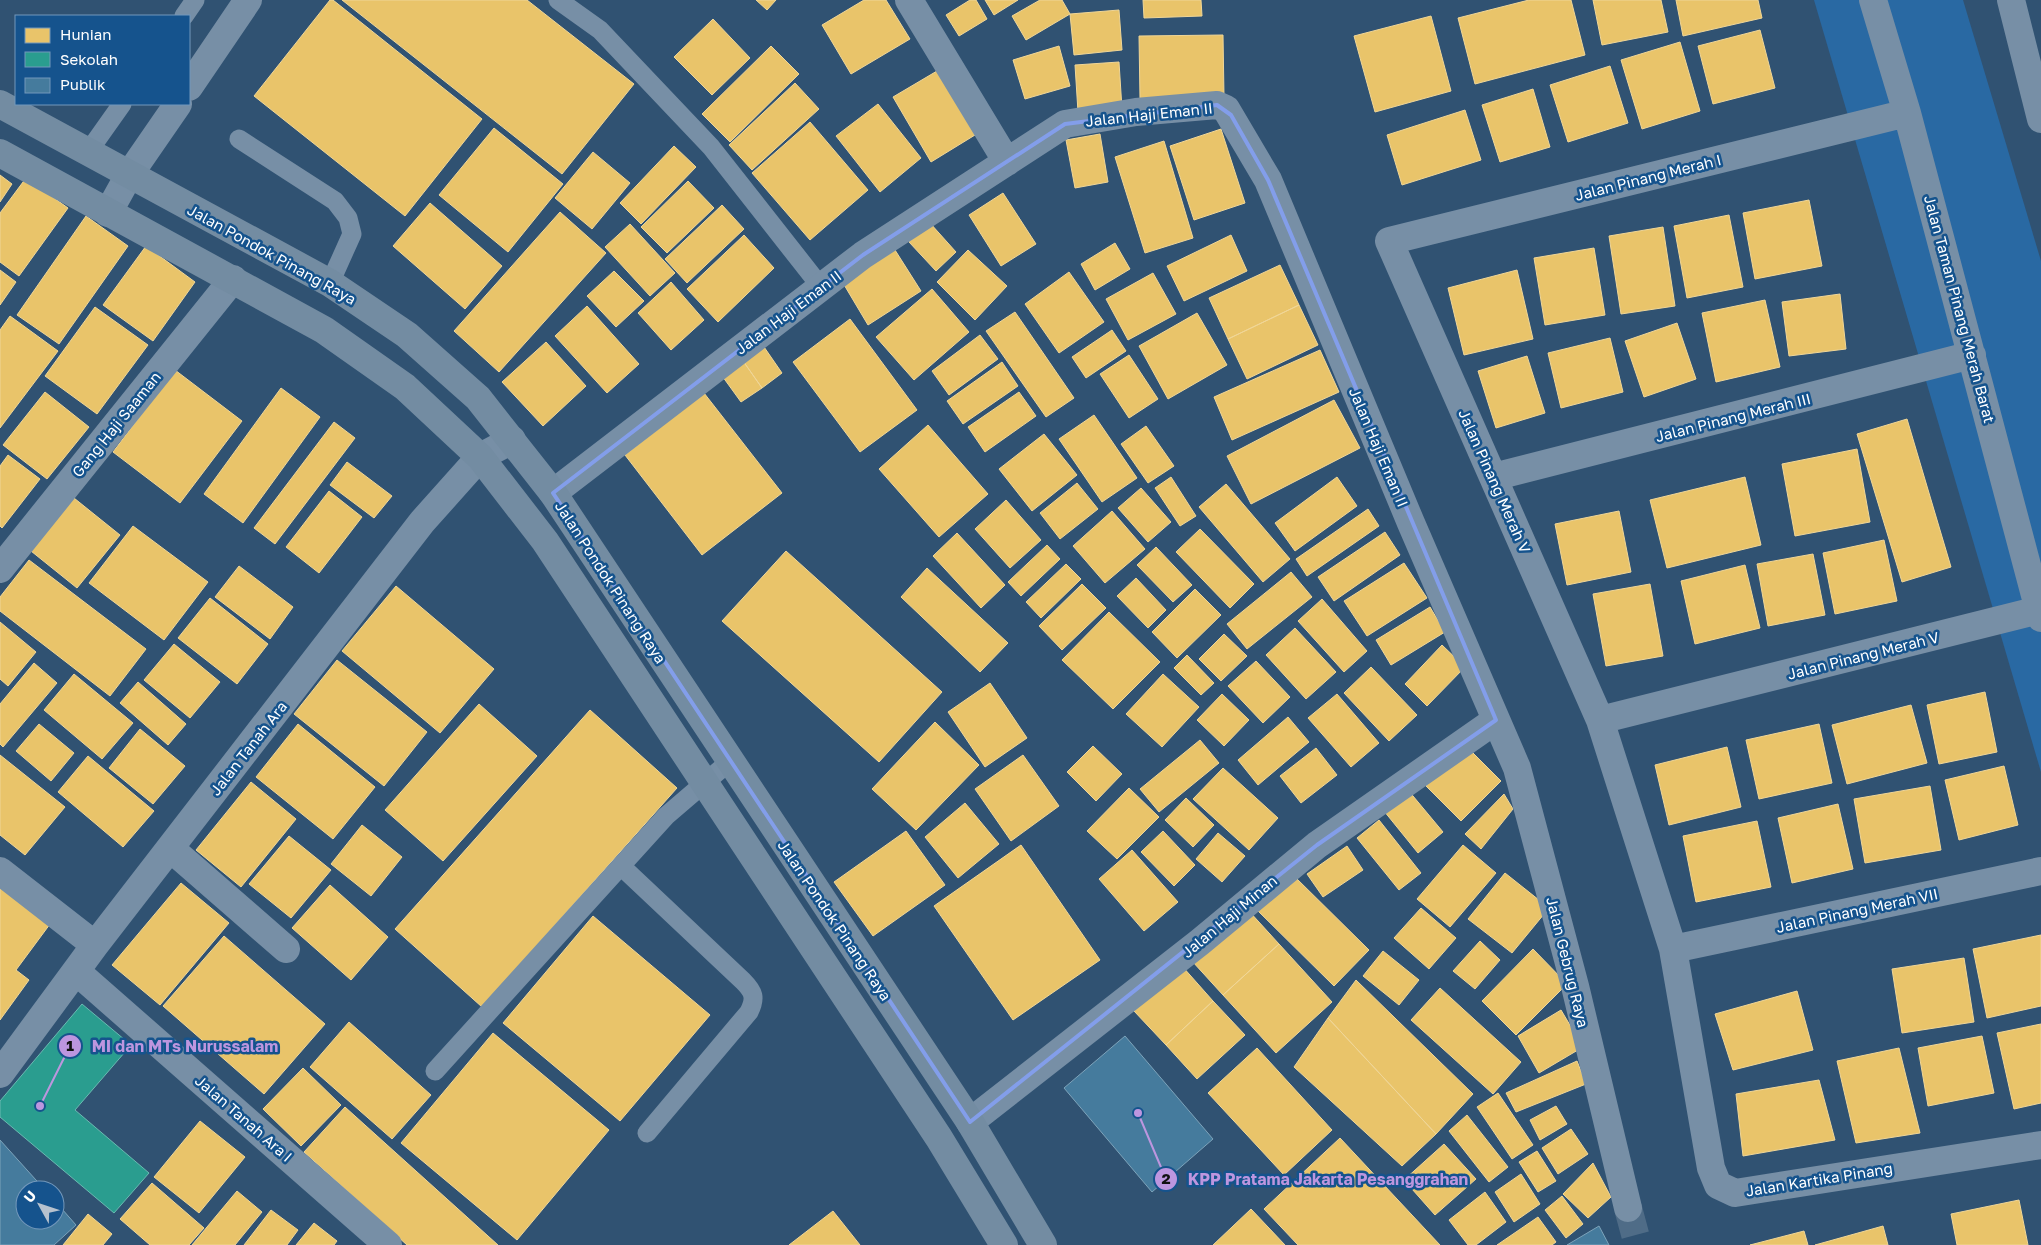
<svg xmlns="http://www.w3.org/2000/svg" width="2041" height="1245" viewBox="0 0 2041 1245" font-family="'Golos Text',sans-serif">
<rect width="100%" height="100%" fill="#305272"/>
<!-- green -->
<path fill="#2969a3" d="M1814,0h149l78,261v511z"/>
<!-- homes -->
<path fill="#e9c46a" stroke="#f0d697" d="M330,0h3l149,119 -77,97 -151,-120z
M342,0h185l107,84 -72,90z
M756,0h20l-9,10z
M864,0h22l24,39 -59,35 -29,-49z
M970,0h6l11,19 -28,17 -13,-21z
M985,0h33l-24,15z
M1040,0h22l8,14 -44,26 -14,-24z
M1143,0h58l1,16 -58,2z
M1529,0h42l14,55 -110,29 -17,-66z
M1593,0h68l7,32 -66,13z
M1676,0h82l4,18 -79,18z
M1119,10l3,40 -48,5 -4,-41z
M1431,16l20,75 -76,21 -21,-76z
M713,19l37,39 -38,37 -38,-38z
M1760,30l15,58 -62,16 -15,-58z
M1223,35l1,62 -84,2 -1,-63z
M1680,42l20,69 -58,18 -21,-69z
M771,46l28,28 -69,68 -28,-28z
M1059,46l11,40 -45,13 -12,-39z
M1119,62l3,47 -44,3 -3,-47z
M1610,66l18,57 -60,19 -18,-57z
M937,71l38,64 -44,27 -38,-65z
M795,83l24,26 -67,61 -23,-25z
M1533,89l17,58 -50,15 -18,-57z
M878,104l43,54 -41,34 -44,-56z
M1465,110l16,50 -79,25 -15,-50z
M810,122l58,68 -58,50 -58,-67z
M494,128l69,56 -55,68 -69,-57z
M1221,129l24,74 -51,17 -24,-74z
M1100,134l8,48 -33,6 -9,-48z
M1164,141l29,97 -48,15 -30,-96z
M674,146l22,21 -55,57 -21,-21z
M593,152l37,31 -38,46 -37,-31z
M0,175l12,9 -12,18z
M26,178l42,30 -49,68 -19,-14v-49z
M688,181l26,27 -47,45 -26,-26z
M1003,193l33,51 -35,22 -32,-51z
M1809,200l13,66 -67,13 -12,-66z
M430,203l72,63 -37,43 -72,-63z
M722,205l22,24 -57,54 -22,-24z
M560,212l46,41 -107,119 -45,-41z
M1729,215l14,72 -56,11 -13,-72z
M86,216l42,30 -69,98 -42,-29z
M930,223l26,29 -20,19 -27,-29z
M630,224l45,49 -25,23 -45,-49z
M1663,227l12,79 -54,8 -12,-78z
M744,235l30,33 -56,54 -31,-33z
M1231,235l16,36 -63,30 -17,-35z
M1115,243l15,26 -35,21 -14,-26z
M146,246l49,36 -42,59 -50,-36z
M1594,248l11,67 -60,10 -11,-67z
M895,250l26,41 -53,34 -25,-42z
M968,250l39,36 -32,34 -38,-38z
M1280,265l19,40 -71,34 -19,-41z
M0,270l16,12 -16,23z
M1517,270l16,69 -69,16 -16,-67z
M614,271l30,30 -28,26 -29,-31z
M1069,272l35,50 -45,31 -34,-49z
M1153,273l23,41 -48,26 -22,-41z
M671,282l33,38 -33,30 -33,-37z
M932,289l37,43 -55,48 -38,-43z
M1840,294l6,55 -57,7 -7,-54z
M1765,300l15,67 -64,15 -14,-69z
M1299,305l19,40 -71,34 -19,-40z
M587,306l52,58 -32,29 -52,-57z
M95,307l53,38 -51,69 -52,-38z
M1015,312l59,86 -28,19 -60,-86z
M1197,313l30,52 -59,34 -29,-53z
M10,316l48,35 -58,77v-98z
M850,319l67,91 -57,42 -67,-90z
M1677,323l19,56 -52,18 -19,-56z
M1112,330l14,21 -40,27 -14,-21z
M980,335l18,24 -49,36 -17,-24z
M1610,338l13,54 -62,16 -13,-55z
M546,342l40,44 -43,40 -41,-44z
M762,344l20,29 -20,15 -21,-30z
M1320,350l19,42 -107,48 -18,-43z
M1129,355l29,44 -29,19 -29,-44z
M1527,356l18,57 -49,15 -18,-57z
M741,358l21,30 -21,14 -21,-29z
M1002,362l16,24 -55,38 -16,-23z
M175,370l67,51 -62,82 -67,-51z
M281,388l39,29 -77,106 -39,-29z
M45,392l44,35 -42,52 -44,-34z
M1019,392l17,24 -51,36 -17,-25z
M704,393l78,100 -80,62 -77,-100z
M1334,400l26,48 -109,56 -24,-48z
M1094,415l43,63 -35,24 -43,-63z
M1907,419l44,148 -49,15 -45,-148z
M334,422l21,16 -80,106 -21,-16z
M928,425l60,69 -49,43 -60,-68z
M1146,426l28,40 -26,17 -27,-39z
M1044,434l33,41 -45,36 -33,-42z
M1857,449l13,73 -75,14 -13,-72z
M8,455l32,24 -38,49 -2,-2v-60z
M347,462l45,34 -18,22 -44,-33z
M1171,477l25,39 -16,10 -25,-38z
M1337,477l20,29 -62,45 -20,-28z
M1745,477l16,68 -94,23 -17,-68z
M1077,483l21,26 -38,30 -20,-26z
M1226,484l64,75 -27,23 -64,-75z
M1141,488l30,34 -23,20 -30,-34z
M329,491l33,26 -43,56 -33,-26z
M69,494l51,41 -43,53 -51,-41z
M1006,500l35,40 -31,28 -35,-39z
M1368,509l11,17 -72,50 -11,-17z
M1112,511l33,38 -40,34 -32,-37z
M1619,511l12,61 -64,13 -12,-61z
M133,526l75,56 -44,58 -75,-57z
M1200,529l54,55 -24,24 -54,-56z
M1385,532l15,23 -66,46 -16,-24z
M957,533l48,52 -24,23 -48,-52z
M1884,540l13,61 -62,13 -12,-61z
M1047,545l13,14 -39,37 -13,-14z
M1156,547l36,38 -19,17 -36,-37z
M786,551l156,141 -63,70 -157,-141z
M1813,554l12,61 -57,11 -11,-62z
M29,560l117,89 -36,47 -110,-85v-14z
M1404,563l23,35 -60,38 -23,-35z
M1066,564l15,15 -40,39 -15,-16z
M1745,565l15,63 -65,16 -14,-63z
M239,566l54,41 -23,32 -55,-42z
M927,568l81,75 -28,29 -79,-75z
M1291,572l21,25 -65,52 -20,-25z
M1136,578l30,32 -18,18 -31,-32z
M1082,584l24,24 -44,42 -23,-24z
M1650,584l13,72 -57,10 -13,-72z
M396,586l98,83 -54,64 -98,-82z
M1195,589l26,26 -44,43 -25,-26z
M210,598l58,46 -31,40 -59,-46z
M1322,599l45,52 -23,21 -46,-51z
M1430,607l15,25 -54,33 -15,-25z
M1109,612l51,50 -47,47 -51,-49z
M0,622l36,30 -28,34 -8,-7z
M1295,628l41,44 -30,27 -40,-44z
M1224,634l23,22 -26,25 -22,-22z
M174,644l46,38 -30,36 -46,-38z
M1442,645l23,22 -38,39 -22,-22z
M1187,655l27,28 -13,12 -27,-27z
M337,660l90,72 -43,54 -90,-72z
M1256,661l34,36 -27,26 -35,-37z
M34,663l23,20 -54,64 -3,-3v-40z
M1371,667l46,48 -28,26 -45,-48z
M74,674l59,49 -31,36 -58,-49z
M1163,674l36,33 -37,40 -36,-33z
M138,682l48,42 -18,21 -48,-42z
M990,683l37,55 -42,29 -37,-55z
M1985,692l12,60 -58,12 -12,-59z
M1222,694l27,26 -25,26 -27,-26z
M1337,694l42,49 -28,24 -43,-49z
M479,704l58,52 -94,105 -58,-51z
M1911,705l16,58 -80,21 -15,-59z
M590,710l87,78 -195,219 -87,-78z
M1288,717l21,25 -51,43 -20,-25z
M935,722l44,43 -63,65 -44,-41z
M39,724l35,29 -23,28 -35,-30z
M298,724l77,63 -42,52 -77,-62z
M1819,724l13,59 -73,16 -13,-59z
M140,729l45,37 -32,38 -44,-36z
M1200,740l19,23 -60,49 -19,-23z
M1093,746l29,28 -26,27 -29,-29z
M1466,746l35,35 -40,40 -35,-35z
M1727,747l14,60 -72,18 -14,-60z
M1316,748l21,27 -36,28 -21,-27z
M0,755l65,52 -40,48 -25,-20z
M1023,755l36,51 -48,35 -36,-52z
M88,756l66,55 -31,36 -65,-55z
M2004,766l14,59 -59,15 -14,-60z
M1223,768l55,50 -29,32 -56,-51z
M251,782l45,37 -55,68 -45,-37z
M1930,786l11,64 -76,13 -11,-64z
M1129,788l30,29 -42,42 -30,-28z
M1408,790l35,42 -25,21 -34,-42z
M1504,794l9,15 -32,40 -16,-15z
M1186,798l28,27 -21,22 -28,-27z
M965,803l34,41 -41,34 -33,-41z
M1838,804l15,65 -61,14 -14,-65z
M1379,820l42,53 -22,17 -42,-52z
M1757,821l14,66 -75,15 -13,-66z
M362,825l40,32 -31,39 -40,-32z
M906,831l39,54 -72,51 -39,-54z
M1163,831l32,34 -21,21 -33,-34z
M1218,833l27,23 -23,26 -26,-23z
M289,836l42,34 -40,48 -42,-34z
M1021,845l79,115 -87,60 -79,-114z
M1463,845l33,28 -46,54 -33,-28z
M1347,846l16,24 -40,27 -16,-23z
M1132,850l46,52 -34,29 -45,-52z
M1505,873l44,35 -37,45 -44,-34z
M1293,875l76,75 -35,36 -76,-75z
M0,880l53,40 -37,50 13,10 -29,40z
M181,883l48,40 -69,82 -48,-40z
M330,885l58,52 -37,43 -59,-52z
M1421,908l35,30 -27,31 -35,-31z
M1248,910l31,34 -56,51 -31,-34z
M593,916l117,99 -90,106 -117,-98z
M2041,935v71l-54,12 -14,-69z
M224,936l101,88 -61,70 -101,-88z
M1480,941l20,19 -25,29 -22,-18z
M1279,944l53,58 -56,51 -53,-58z
M1533,949l34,35 -51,51 -34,-34z
M1383,951l36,29 -20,25 -36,-29z
M1964,958l10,64 -72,11 -10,-64z
M1182,966l31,35 -47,44 -32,-34z
M1356,980l117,114 -37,40 -108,-116z
M1440,988l81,74 -28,32 -82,-74z
M1797,991l16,59 -80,20 -18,-56z
M1213,1001l32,34 -48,44 -31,-34z
M1561,1010l22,37 -44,26 -21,-37z
M1328,1018l108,116 -34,32 -108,-99z
M349,1022l82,73 -39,44 -82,-72z
M2041,1024v79l-27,6 -17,-76z
M493,1033l116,97 -92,110 -116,-97z
M1982,1036l12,57 -66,13 -10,-58z
M1257,1048l75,82 -48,45 -76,-82z
M1899,1048l21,85 -64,10 -19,-82z
M1577,1061l9,23 -70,28 -10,-19z
M303,1068l38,37 -40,41 -38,-37z
M1819,1080l16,60 -92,16 -7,-62z
M1498,1093l35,52 -21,14 -35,-52z
M1556,1106l11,18 -27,16 -10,-20z
M345,1107l153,138h-91l-103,-93z
M1467,1115l41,52 -19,15 -40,-51z
M200,1121l45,36 -46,56 -45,-36z
M1571,1129l17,25 -30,20 -16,-26z
M1340,1138l100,107h-142l-34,-36z
M1444,1144l32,35 -41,36 -31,-35z
M1537,1151l19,30 -18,11 -19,-30z
M1593,1163l18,34 -23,21 -25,-24z
M1521,1174l19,30 -26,18 -19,-30z
M152,1183l52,45 -15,17h-39l-30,-26z
M237,1191l25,21 -27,33h-43z
M1485,1192l21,30 -30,23h-8l-19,-25z
M1562,1196l21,28 -17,14 -21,-28z
M2019,1200l9,45h-71l-6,-31z
M1251,1209l34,36h-72z
M271,1210l27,20 -11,15h-43z
M833,1211l27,34h-71z
M88,1214l24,20 -9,11h-40z
M1538,1217l18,25 -4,3h-55z
M314,1223l23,18 -3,4h-38z
M1883,1226l5,19h-73z
M1804,1231l4,14h-58z"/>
<!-- schools -->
<path fill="#2a9d8f" stroke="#6abab1" d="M82,1004l49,41 -56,65 74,63 -35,40 -114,-96v-16z"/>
<!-- public -->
<path fill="#457b9d" stroke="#7da3ba" d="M1125,1036l88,103 -61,53 -88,-104z
M0,1140l45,50h-20v30h30v-19l21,24 -22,20h-54z
M1599,1226l10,19h-42z"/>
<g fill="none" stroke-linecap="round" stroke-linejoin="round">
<!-- street-tunnel -->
<path stroke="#4f6c87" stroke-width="28" stroke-dasharray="28 14" stroke-linecap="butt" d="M1628,1208l10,37"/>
<!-- lane -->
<path stroke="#778fa6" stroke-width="19" d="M558,0l42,30 111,117 110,140
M184,16l11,-16
M239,139l96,62 13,17 4,16 -22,49
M88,152l34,-48
M621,866l122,115c11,11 13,17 6,31l-102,121
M435,1071l231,-255 63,-54"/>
<!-- street -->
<path stroke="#778fa6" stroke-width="28" d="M909,0l98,162
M1873,0l34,113 134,505
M2011,0l30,119
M189,87l59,-87
M1907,113l-518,128 211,479 73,229 38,219 7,17 17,8 306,-48
M108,213l21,-38 49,-71
M1493,477l479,-122
M553,493l310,-238 202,-131 71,-12 81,-7 9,4 42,71 143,343 106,245 58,218 53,222
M0,569l233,-290
M1600,720l439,-110
M170,848l116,101
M0,871l95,74
M1673,949l368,-78
M77,972l311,273
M0,1074l95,-129 327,-423 58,-65 32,-17
M970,1122l230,-180 117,-97 179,-125"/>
<!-- secondary -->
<path stroke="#738ca2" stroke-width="28" d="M0,104l330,179 77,52 71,63 75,95 417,629 73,123
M0,153l324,177 81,57 75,70 65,84 394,597 65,107"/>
</g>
<!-- marked area -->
<path fill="none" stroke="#839eea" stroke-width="4" stroke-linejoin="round" d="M1217,105l14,10 37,65 228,540 -179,125 -347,277 -417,-629 310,-238 202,-131z"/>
<g text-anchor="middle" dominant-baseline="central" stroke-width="5" stroke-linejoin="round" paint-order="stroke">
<!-- street labels -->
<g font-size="15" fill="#fff" stroke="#15538d">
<text transform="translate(1149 114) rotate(-6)">Jalan Haji Eman II</text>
<text transform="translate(1648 177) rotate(-14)">Jalan Pinang Merah I</text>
<text transform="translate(272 254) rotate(29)">Jalan Pondok Pinang Raya</text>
<text transform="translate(1960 309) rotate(75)">Jalan Taman Pinang Merah Barat</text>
<text transform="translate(788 312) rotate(-37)">Jalan Haji Eman II</text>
<text transform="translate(1733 417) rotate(-14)">Jalan Pinang Merah III</text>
<text transform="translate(116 424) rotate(-51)">Gang Haji Saaman</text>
<text transform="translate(1379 447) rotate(67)">Jalan Haji Eman II</text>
<text transform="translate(1495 481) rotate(66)">Jalan Pinang Merah V</text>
<text transform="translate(611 582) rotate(57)">Jalan Pondok Pinang Raya</text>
<text transform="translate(1863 655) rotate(-14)">Jalan Pinang Merah V</text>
<text transform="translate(248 748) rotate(-52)">Jalan Tanah Ara</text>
<text transform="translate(1857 910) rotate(-12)">Jalan Pinang Merah VII</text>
<text transform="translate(1229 916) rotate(-40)">Jalan Haji Minan</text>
<text transform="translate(835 920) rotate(56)">Jalan Pondok Pinang Raya</text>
<text transform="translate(1568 962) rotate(76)">Jalan Gebrug Raya</text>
<text transform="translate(244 1118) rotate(41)">Jalan Tanah Ara I</text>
<text transform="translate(1819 1179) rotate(-9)">Jalan Kartika Pinang</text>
</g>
</g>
<!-- callouts -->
<path fill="none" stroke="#bd96df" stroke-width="2" d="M40 1106L70 1046M1138 1113L1166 1179"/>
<g fill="#bd96df" stroke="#15538d" stroke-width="2">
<circle cx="40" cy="1106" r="5"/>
<circle cx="1138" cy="1113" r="5"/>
<circle cx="70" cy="1046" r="12"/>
<circle cx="1166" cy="1179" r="12"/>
</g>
<g font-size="15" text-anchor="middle" font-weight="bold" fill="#111">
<text x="70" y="1051">1</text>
<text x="1166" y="1184">2</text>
</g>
<g font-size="16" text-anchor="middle" font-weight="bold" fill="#bd96df" stroke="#15538d" stroke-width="5" stroke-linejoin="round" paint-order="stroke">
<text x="185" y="1052">MI dan MTs Nurussalam</text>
<text x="1328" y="1185">KPP Pratama Jakarta Pesanggrahan</text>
</g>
<!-- legend -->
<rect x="15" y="15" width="175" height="90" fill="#15538d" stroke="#7398bb"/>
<rect x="25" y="28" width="25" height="15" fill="#e9c46a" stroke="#7398bb"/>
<text x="60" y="40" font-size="15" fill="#ffffff">Hunian</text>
<rect x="25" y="52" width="25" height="15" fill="#2a9d8f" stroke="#7398bb"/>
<text x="60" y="65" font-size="15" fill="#ffffff">Sekolah</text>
<rect x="25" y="78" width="25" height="15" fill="#457b9d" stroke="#7398bb"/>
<text x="60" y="90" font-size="15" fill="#ffffff">Publik</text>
<!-- north arrow -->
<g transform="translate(40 1205) rotate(310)"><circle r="24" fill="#15538d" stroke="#7398bb"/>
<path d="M0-4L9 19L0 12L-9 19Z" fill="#b7c2ce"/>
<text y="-8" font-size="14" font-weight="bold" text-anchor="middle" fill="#ffffff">U</text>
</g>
</svg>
